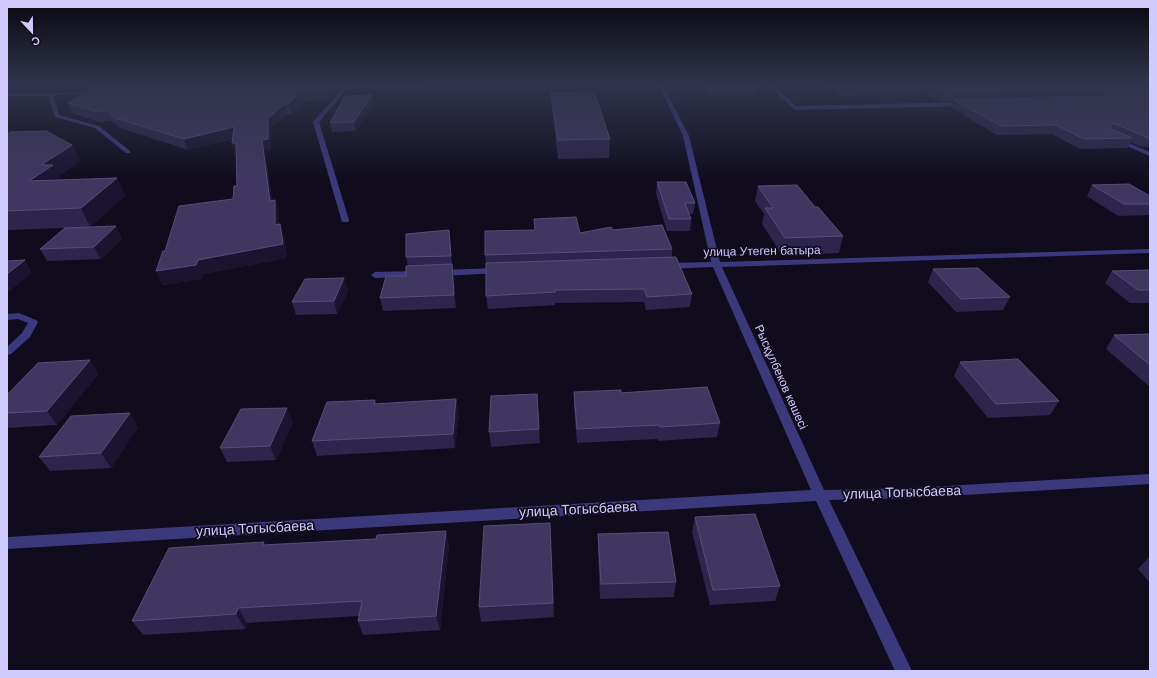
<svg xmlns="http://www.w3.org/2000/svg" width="1157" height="678" viewBox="0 0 1157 678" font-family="Arial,sans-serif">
<rect width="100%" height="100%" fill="#100c1e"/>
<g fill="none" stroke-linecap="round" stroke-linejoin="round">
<!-- street -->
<path fill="#3c387c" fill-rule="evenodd" d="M453,85l-2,1 -104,3 -28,33 30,98 -1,2h-6l-29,-100 29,-33h-17l-2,-2z
M659,85h4l26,51 31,126 430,-13v4l-428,14 102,223 88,-2 238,-14v10l-238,14 -83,2 83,171h-17l-79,-170 -809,48v-12l804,-47 -98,-223 -47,2 -4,-3 4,-3 45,-1 -28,-126z
M768,85h5l23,21 169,-4 3,2 -3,2 -170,4z
M99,92l-2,2 -44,1 6,20 40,11 31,25v2h-4l-31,-25 -40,-11 -7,-21h-41v-2z
M1117,138l33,14v4l-35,-15 -1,-1z
M498,268l3,1 1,2 -1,2 -61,3 -4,-3 4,-3z
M418,271l4,3 -1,2 -46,2 -4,-3 4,-3z
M19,313l17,7 2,2 -8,15 -19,17 -4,1v-8l15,-14 6,-10 -10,-4 -11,1v-6z"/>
</g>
<!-- wall -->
<path fill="#2d254b" d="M106,85h243h-12l2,6 -9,9 -26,1 -13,13h-4l-16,14v22l-6,1 7,49h3l4,13v11l5,13 3,21 -84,16 -1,5 -40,6 3,-34 68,-52 4,-13 -1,-32 -1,1 -3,-16 -44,11 -68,-22 -8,-7 -13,1 -27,-9 -4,-10 38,-17z
M698,85h55l3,4 -1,6 -46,1z
M824,85h326v62h-7l-13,-5 -3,6 -47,1 -28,-15 -55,1 -45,-27 2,-7 -14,1 -12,-8 -89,2z
M551,93l59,46 -1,19 -51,1 -6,-49z
M374,104l-18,27 -24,1 -2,-9z
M7,134l65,11 8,16 -21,15 1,4 57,-2 8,18 -35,31 -83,3z
M657,182l38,21 -2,11h-4l2,5 -1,12h-23l-11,-37z
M1092,185l58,11v19l-32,1 -31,-20z
M758,186l57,21 28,29 -4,17 -57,2 -20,-31 2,-10 -9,-13z
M534,219l46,14 33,-3 59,19v8l20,37 -2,13 -44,3 -2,-8 -89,1v2l-67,4 -2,-13v-33l-1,-8 50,-25z
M122,238l-21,21 -54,2 -7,-12z
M450,242l6,66 -73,3 -3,-13 26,-22 2,-10 -2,-9z
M933,269l77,28 -7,13 -47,2 -28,-30z
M1150,270v33h-20l-25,-20 7,-12z
M344,278l4,13 -11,23 -41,1 -4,-13z
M1150,334v53l-44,-38 8,-14z
M90,360l8,14 -41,51 -50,3v-33z
M960,362l99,39 -9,14 -62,3 -34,-42z
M574,392l47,1 99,30 -3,14 -59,4 -1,-2 -80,4 -3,-36z
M537,394l3,49 -49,4 -2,-15z
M456,399l3,15 -4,34 -138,8 -5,-15 63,-41 1,4z
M293,422l-17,38 -49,2 -7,-14z
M138,427l-27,41 -61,3 -11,-14z
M695,517l85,69 -5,15 -65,4 -18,-73z
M550,523l4,94 -73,5 -2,-15z
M598,534l78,48 -2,15 -74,2 -2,-50z
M265,545l184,1 -9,84 -77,5 -5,-14 1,-5 -112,7 -2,6 -102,6 -11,-14z
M1150,556v27l-12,-14z"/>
<!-- shaded-wall -->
<path fill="#1a1431" d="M333,85h4l2,6 -9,9 -2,-9z
M301,91l3,10 -13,13 -3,-10z
M372,95l2,9 -18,27 -2,-9z
M285,104l2,10 -16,14v22l-6,1 9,62 -4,-12 -8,-61 6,-22z
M234,127l3,10 -49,13 -4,-11z
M232,143h4l4,11 -5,1z
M72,145l8,16 -21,15 3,6 -33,-1 12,-16z
M117,178l8,18 -35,31 -9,-19z
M275,200l4,13v25l-4,-13z
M280,224l4,13 3,21 -84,16 -1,5 -40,6 -6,-14 42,-11z
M116,226l6,12 -21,21 -7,-12z
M449,230l1,12 3,26 -2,-12z
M25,260l7,13 -25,20v-19z
M452,264l2,13 2,31 -2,-13z
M344,278l4,13 -11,23 -3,-13z
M90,360l8,14 -41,51 -10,-14z
M456,399l3,15 -4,34 -2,-14z
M287,408l6,14 -17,38 -6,-14z
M130,413l8,14 -27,41 -10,-15z
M446,531l3,15 -9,84 -4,-14z
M238,608l9,15 -2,6 -9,-15z"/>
<!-- building -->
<path fill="#3f375f" stroke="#564e78" d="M163,85h170l-5,6h-27l-13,13h-3l-17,14v21l-6,1 8,61 5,-1v25l5,-1 3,20 -85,16 -2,5 -40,6 7,-20h2l14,-45 54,-7 1,-13h3l-1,-43h-4l2,-16 -50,12 -69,-21 -7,-7h-14l-26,-8 28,-17z
M705,85h48l3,4h-46z
M836,85h314v53h-2l-32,-14h-4l-2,2 1,3 21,9 -48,1 -28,-14 -55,1 -47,-26 148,-3 4,-3 -3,-4 -160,3 -13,-7 -89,2z
M594,92l16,47 -52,1 -7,-47z
M372,95l-18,27 -24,1 15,-27z
M46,131l26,14 -31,20h12l-24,16 88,-3 -36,30 -74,3v-77l4,-2z
M657,182h29l9,21h-10l6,16h-22z
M1129,184l21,12v8h-26l-32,-19z
M797,185l18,22h3l25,29 -58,2 -20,-30h8l-15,-22z
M576,217l4,16 31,-6 2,3 49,-5 10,24 -187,6v-24l50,-1 -1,-11z
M116,226l-22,21 -54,2 25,-21z
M449,230l2,26 -45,1v-23z
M676,257l16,37 -45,3 -3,-8 -89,1v2l-69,4v-33z
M25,260l-18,14v-13z
M452,264l2,31 -74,3 6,-22h20v-10z
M978,268l32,29 -49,2 -28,-30z
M1150,270v20h-12l-26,-19z
M344,278l-10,23 -42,1 13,-23z
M1150,334v31l-36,-30z
M1018,359l41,42 -63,3 -36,-42z
M90,360l-43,51 -40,2v-18l31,-32z
M707,387l13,36 -60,4 -1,-2 -82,4 -3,-37 47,-2v3z
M537,394l2,35 -50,3 2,-36z
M456,399l-3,35 -141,7 15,-39 48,-2 -1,4z
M287,408l-17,38 -50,2 21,-39z
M130,413l-29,40 -62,4 32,-41z
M755,514l25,72 -67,4 -18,-73z
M550,523l3,80 -74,4 5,-81z
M446,531l-10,85 -78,5 4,-20 -124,7 -2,6 -104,7 37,-73 95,-6 -1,3 113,-6 1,-4z
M668,532l8,50 -75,2 -3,-50z"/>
<!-- sky -->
<linearGradient id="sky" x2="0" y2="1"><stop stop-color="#090710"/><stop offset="0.47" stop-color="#31344c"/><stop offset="1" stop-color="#31344c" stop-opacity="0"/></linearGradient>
<rect width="1157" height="180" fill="url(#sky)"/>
<g text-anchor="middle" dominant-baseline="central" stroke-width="3.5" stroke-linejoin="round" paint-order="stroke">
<!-- street labels -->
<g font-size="12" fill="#d1cafe" stroke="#100c1e">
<text transform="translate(762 251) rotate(-1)">улица Утеген батыра</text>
<text transform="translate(781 377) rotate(66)">Рысқұлбеков көшесі</text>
</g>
<!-- near-street labels -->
<g font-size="14" fill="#d1cafe" stroke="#100c1e">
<text transform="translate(902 492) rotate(-2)">улица Тогысбаева</text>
<text transform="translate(578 509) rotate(-3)">улица Тогысбаева</text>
<text transform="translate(255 528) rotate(-3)">улица Тогысбаева</text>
</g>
</g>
<!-- border -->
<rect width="1157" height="678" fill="none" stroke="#d1cafe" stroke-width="16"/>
<!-- north arrow -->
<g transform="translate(32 32) rotate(158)" stroke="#100c1e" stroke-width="3" paint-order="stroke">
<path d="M0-3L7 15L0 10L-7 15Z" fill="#d1cafe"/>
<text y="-6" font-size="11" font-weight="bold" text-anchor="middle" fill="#d1cafe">С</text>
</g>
</svg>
